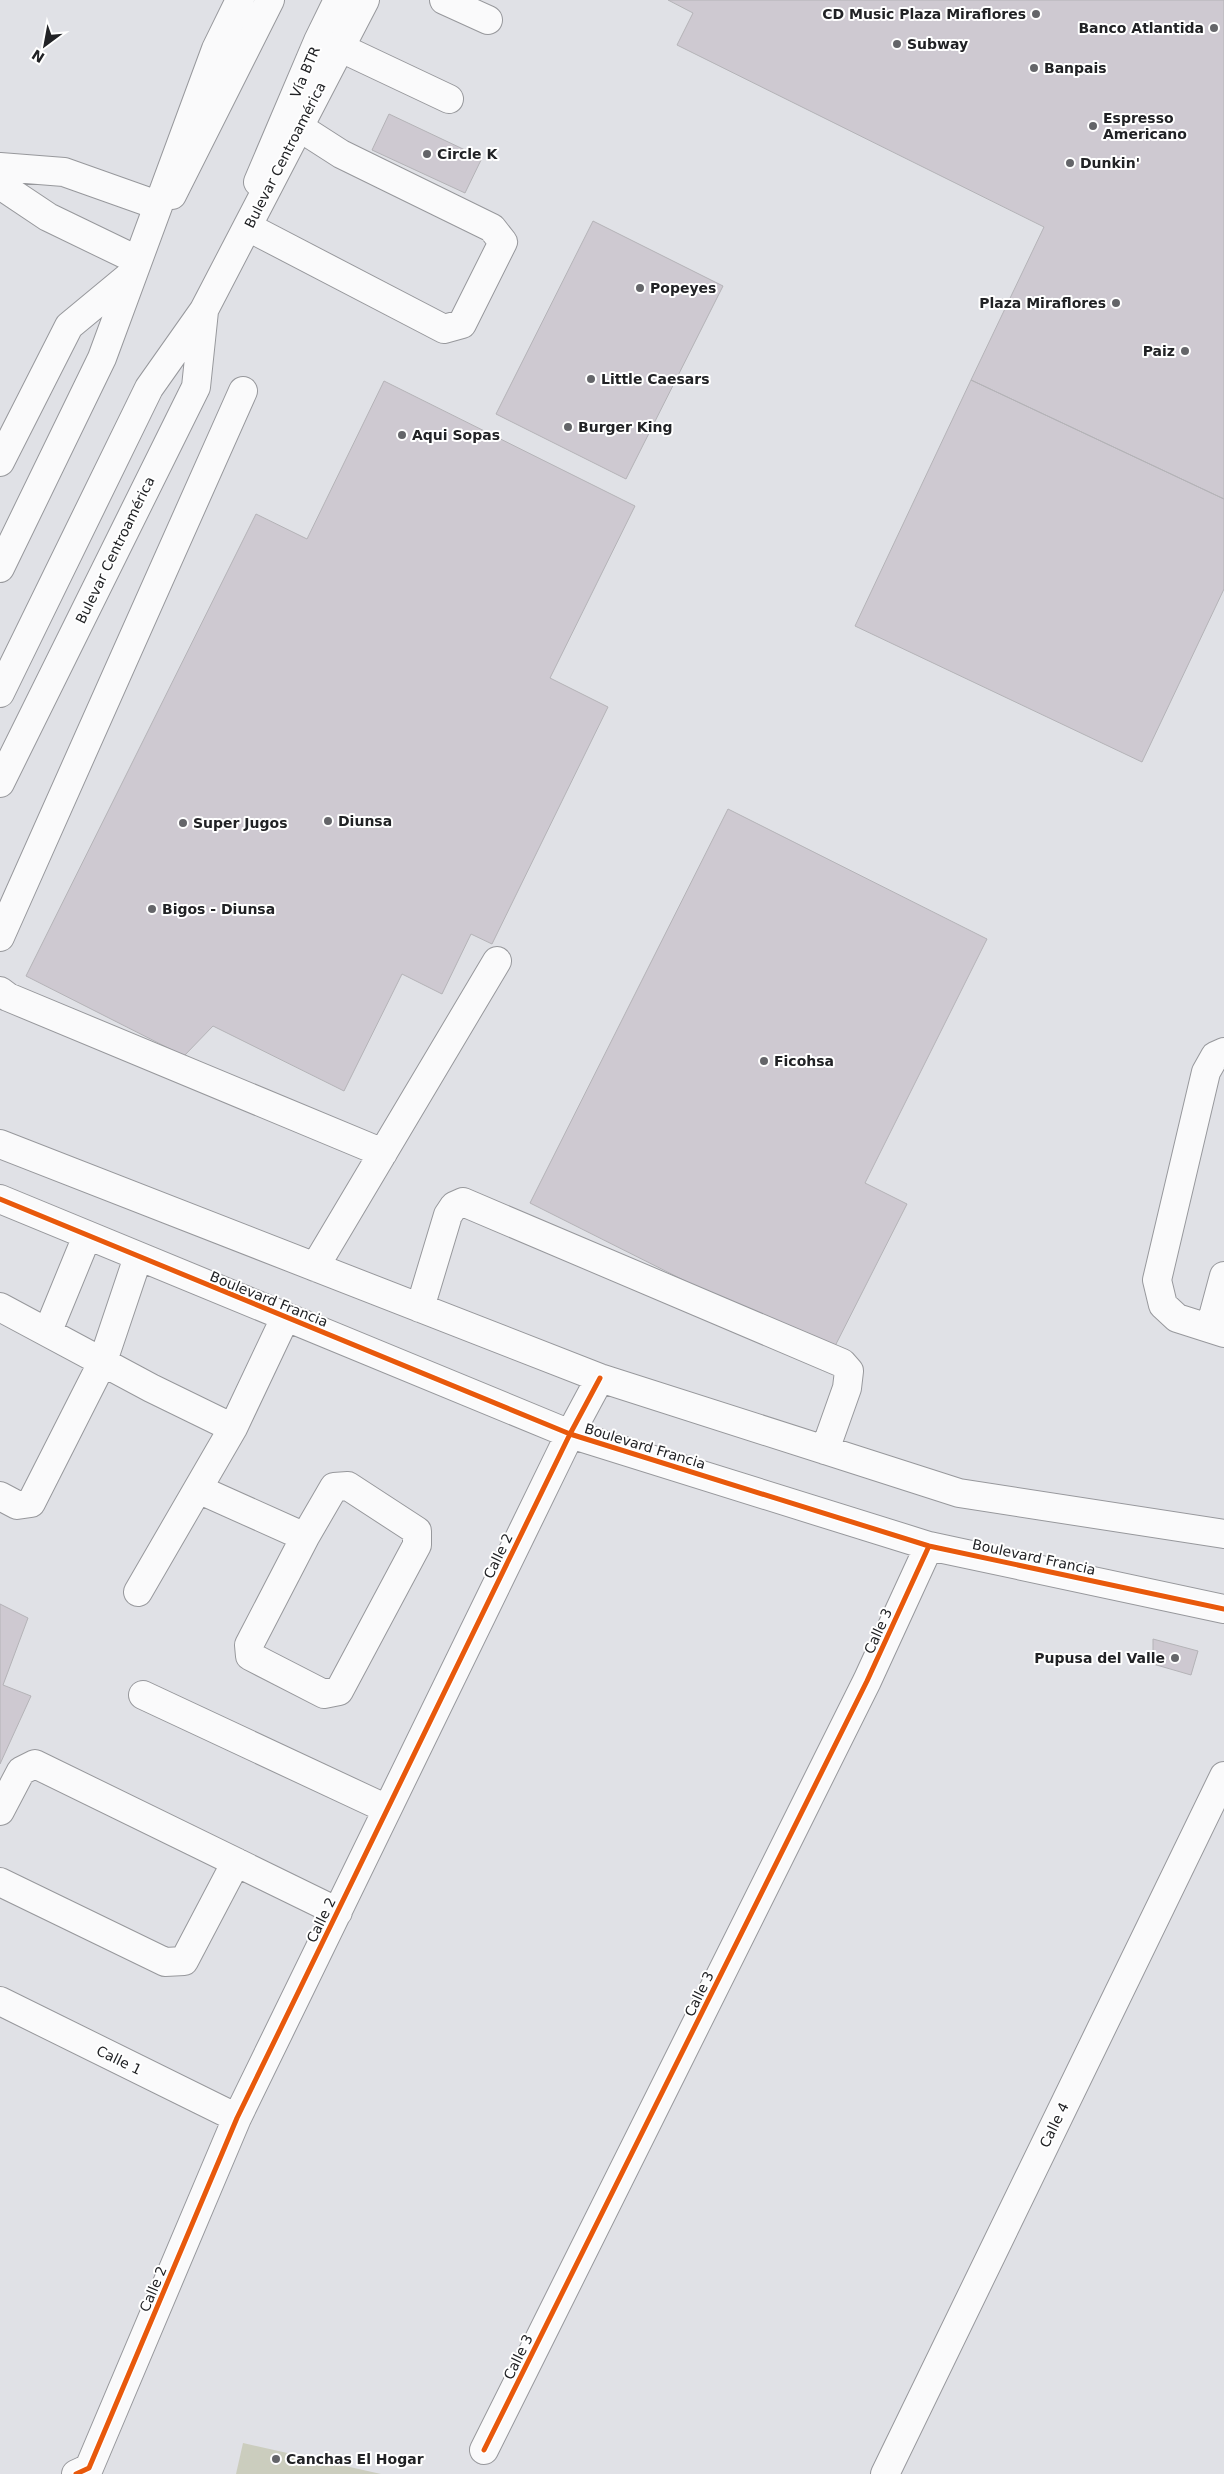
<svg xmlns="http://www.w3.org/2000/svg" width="1224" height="2474" viewBox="0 0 1224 2474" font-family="'DejaVu Sans',sans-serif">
<rect width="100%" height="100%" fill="#e0e1e6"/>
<!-- green -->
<path fill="#cbcdbe" d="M243,2443l138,31h-145z"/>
<!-- building -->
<path fill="#cec9d1" stroke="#b4b3b7" d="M668,0h556v499l-253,-119 73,-153 -367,-182 16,-32z
M389,114l93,44 -17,35 -93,-43z
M593,221l130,65 -97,193 -130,-65z
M971,380l253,119v90l-82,173 -287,-136z
M384,381l251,125 -85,172 58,29 -116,237 -21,-10 -29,60 -40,-20 -58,117 -131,-65 -29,30 -158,-80 230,-462 51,25z
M728,809l259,130 -122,244 42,21 -76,150 -301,-151z
M0,1604l28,14 -25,67 28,11 -31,68z
M1153,1639l45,12 -7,24 -38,-11z"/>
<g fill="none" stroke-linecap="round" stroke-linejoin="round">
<defs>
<path id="minor" d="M444,0l44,20
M341,48l108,51
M0,167l64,5 93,33
M258,182l60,-141 20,-41
M0,185l48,32 89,43
M172,195l98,-195
M248,227l196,102 18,-5 41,-82 -11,-14 -151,-74 -42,-27
M0,937l243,-546
M0,991l8,6 375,156
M1224,1052l-9,4 -9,16 -49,208 6,25 14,13 47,15
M0,1144l600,234 225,72 134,43 265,41
M0,1199l570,235 359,112 295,63
M315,1267l182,-306
M0,1307l151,81 82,40
M420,1308l28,-93 6,-9 9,-4 379,161 7,8 -2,17 -22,62
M1210,1328l14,-52
M48,1331l39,-95
M348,1486l69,45v14l-78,146 -15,3 -74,-38 -1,-11 56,-108 29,-50z
M198,1489l107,48
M0,1496l17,9 14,-2 72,-142 35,-104
M138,1592l95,-164 52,-110
M143,1695l244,114
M0,1811l21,-40 14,-7 303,148
M0,1882l165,80 19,-1 52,-99
M0,2001l237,117
M484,2450l383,-769 62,-135
M76,2474l13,-6 148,-350 333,-684 30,-56
M885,2474l339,-698"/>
<path id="major" d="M0,462l69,-136 64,-53
M0,568l102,-210 114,-309 24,-49
M0,693l149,-305 55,-78 161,-310
M0,783l196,-396 8,-76"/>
</defs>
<!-- minor casing -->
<use href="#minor" stroke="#97989c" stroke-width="30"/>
<!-- major casing -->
<use href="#major" stroke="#97989c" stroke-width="30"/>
<!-- minor -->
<use href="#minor" stroke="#fafafb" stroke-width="28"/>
<!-- major -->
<use href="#major" stroke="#fafafb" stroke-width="28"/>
<defs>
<path id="cycleway" d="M0,1199l570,235 359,112 295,63
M484,2450l383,-769 62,-135
M76,2474l13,-6 148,-350 333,-684 30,-56"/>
</defs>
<!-- cycleway casing -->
<use href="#cycleway" stroke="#fff" stroke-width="8"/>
<!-- cycleway -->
<use href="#cycleway" stroke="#e8590c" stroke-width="5"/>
</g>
<!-- markers -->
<g fill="#646569" stroke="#fff" stroke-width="2">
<circle cx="1036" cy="14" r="5"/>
<circle cx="1214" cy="28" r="5"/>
<circle cx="897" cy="44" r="5"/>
<circle cx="1034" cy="68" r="5"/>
<circle cx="1093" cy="126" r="5"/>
<circle cx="427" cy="154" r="5"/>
<circle cx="1070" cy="163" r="5"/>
<circle cx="640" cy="288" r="5"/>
<circle cx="1116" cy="303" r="5"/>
<circle cx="1185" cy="351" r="5"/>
<circle cx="591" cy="379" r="5"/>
<circle cx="568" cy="427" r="5"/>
<circle cx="402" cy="435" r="5"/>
<circle cx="328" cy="821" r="5"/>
<circle cx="183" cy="823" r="5"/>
<circle cx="152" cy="909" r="5"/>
<circle cx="764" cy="1061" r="5"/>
<circle cx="1175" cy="1658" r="5"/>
<circle cx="276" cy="2459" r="5"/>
</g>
<g text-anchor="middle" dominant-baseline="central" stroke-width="4" stroke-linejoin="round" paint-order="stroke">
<!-- poi labels -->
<g font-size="14" font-weight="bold" fill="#212225" stroke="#fff" text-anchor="start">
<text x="1026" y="14" text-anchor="end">CD Music Plaza Miraflores</text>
<text x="1204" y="28" text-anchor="end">Banco Atlantida</text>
<text x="907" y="44">Subway</text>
<text x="1044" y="68">Banpais</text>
<text x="1103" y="118">Espresso<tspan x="1103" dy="16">Americano</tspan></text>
<text x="437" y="154">Circle K</text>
<text x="1080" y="163">Dunkin'</text>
<text x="650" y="288">Popeyes</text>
<text x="1106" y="303" text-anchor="end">Plaza Miraflores</text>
<text x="1175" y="351" text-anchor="end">Paiz</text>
<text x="601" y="379">Little Caesars</text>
<text x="578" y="427">Burger King</text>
<text x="412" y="435">Aqui Sopas</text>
<text x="338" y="821">Diunsa</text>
<text x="193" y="823">Super Jugos</text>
<text x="162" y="909">Bigos - Diunsa</text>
<text x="774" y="1061">Ficohsa</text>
<text x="1165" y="1658" text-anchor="end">Pupusa del Valle</text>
<text x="286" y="2459">Canchas El Hogar</text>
</g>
<!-- street labels -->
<g font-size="14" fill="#212225" stroke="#fff">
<text transform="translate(305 72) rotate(-67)">Vía BTR</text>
<text transform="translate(285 155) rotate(-63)">Bulevar Centroamérica</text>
<text transform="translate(115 550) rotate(-64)">Bulevar Centroamérica</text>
<text transform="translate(269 1299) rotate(22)">Boulevard Francia</text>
<text transform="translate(645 1446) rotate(17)">Boulevard Francia</text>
<text transform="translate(498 1556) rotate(-64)">Calle 2</text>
<text transform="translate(1034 1557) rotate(12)">Boulevard Francia</text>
<text transform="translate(878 1631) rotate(-66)">Calle 3</text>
<text transform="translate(321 1920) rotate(-64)">Calle 2</text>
<text transform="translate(699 1994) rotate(-64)">Calle 3</text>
<text transform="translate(119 2060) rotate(26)">Calle 1</text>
<text transform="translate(1054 2125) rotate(-64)">Calle 4</text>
<text transform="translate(153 2289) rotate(-67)">Calle 2</text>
<text transform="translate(518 2357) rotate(-64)">Calle 3</text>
</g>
</g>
<!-- north arrow -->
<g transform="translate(45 45) rotate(212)" stroke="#ffffff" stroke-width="4" paint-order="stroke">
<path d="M0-4L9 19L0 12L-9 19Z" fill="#212225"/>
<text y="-8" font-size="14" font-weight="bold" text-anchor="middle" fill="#212225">N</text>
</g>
</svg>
